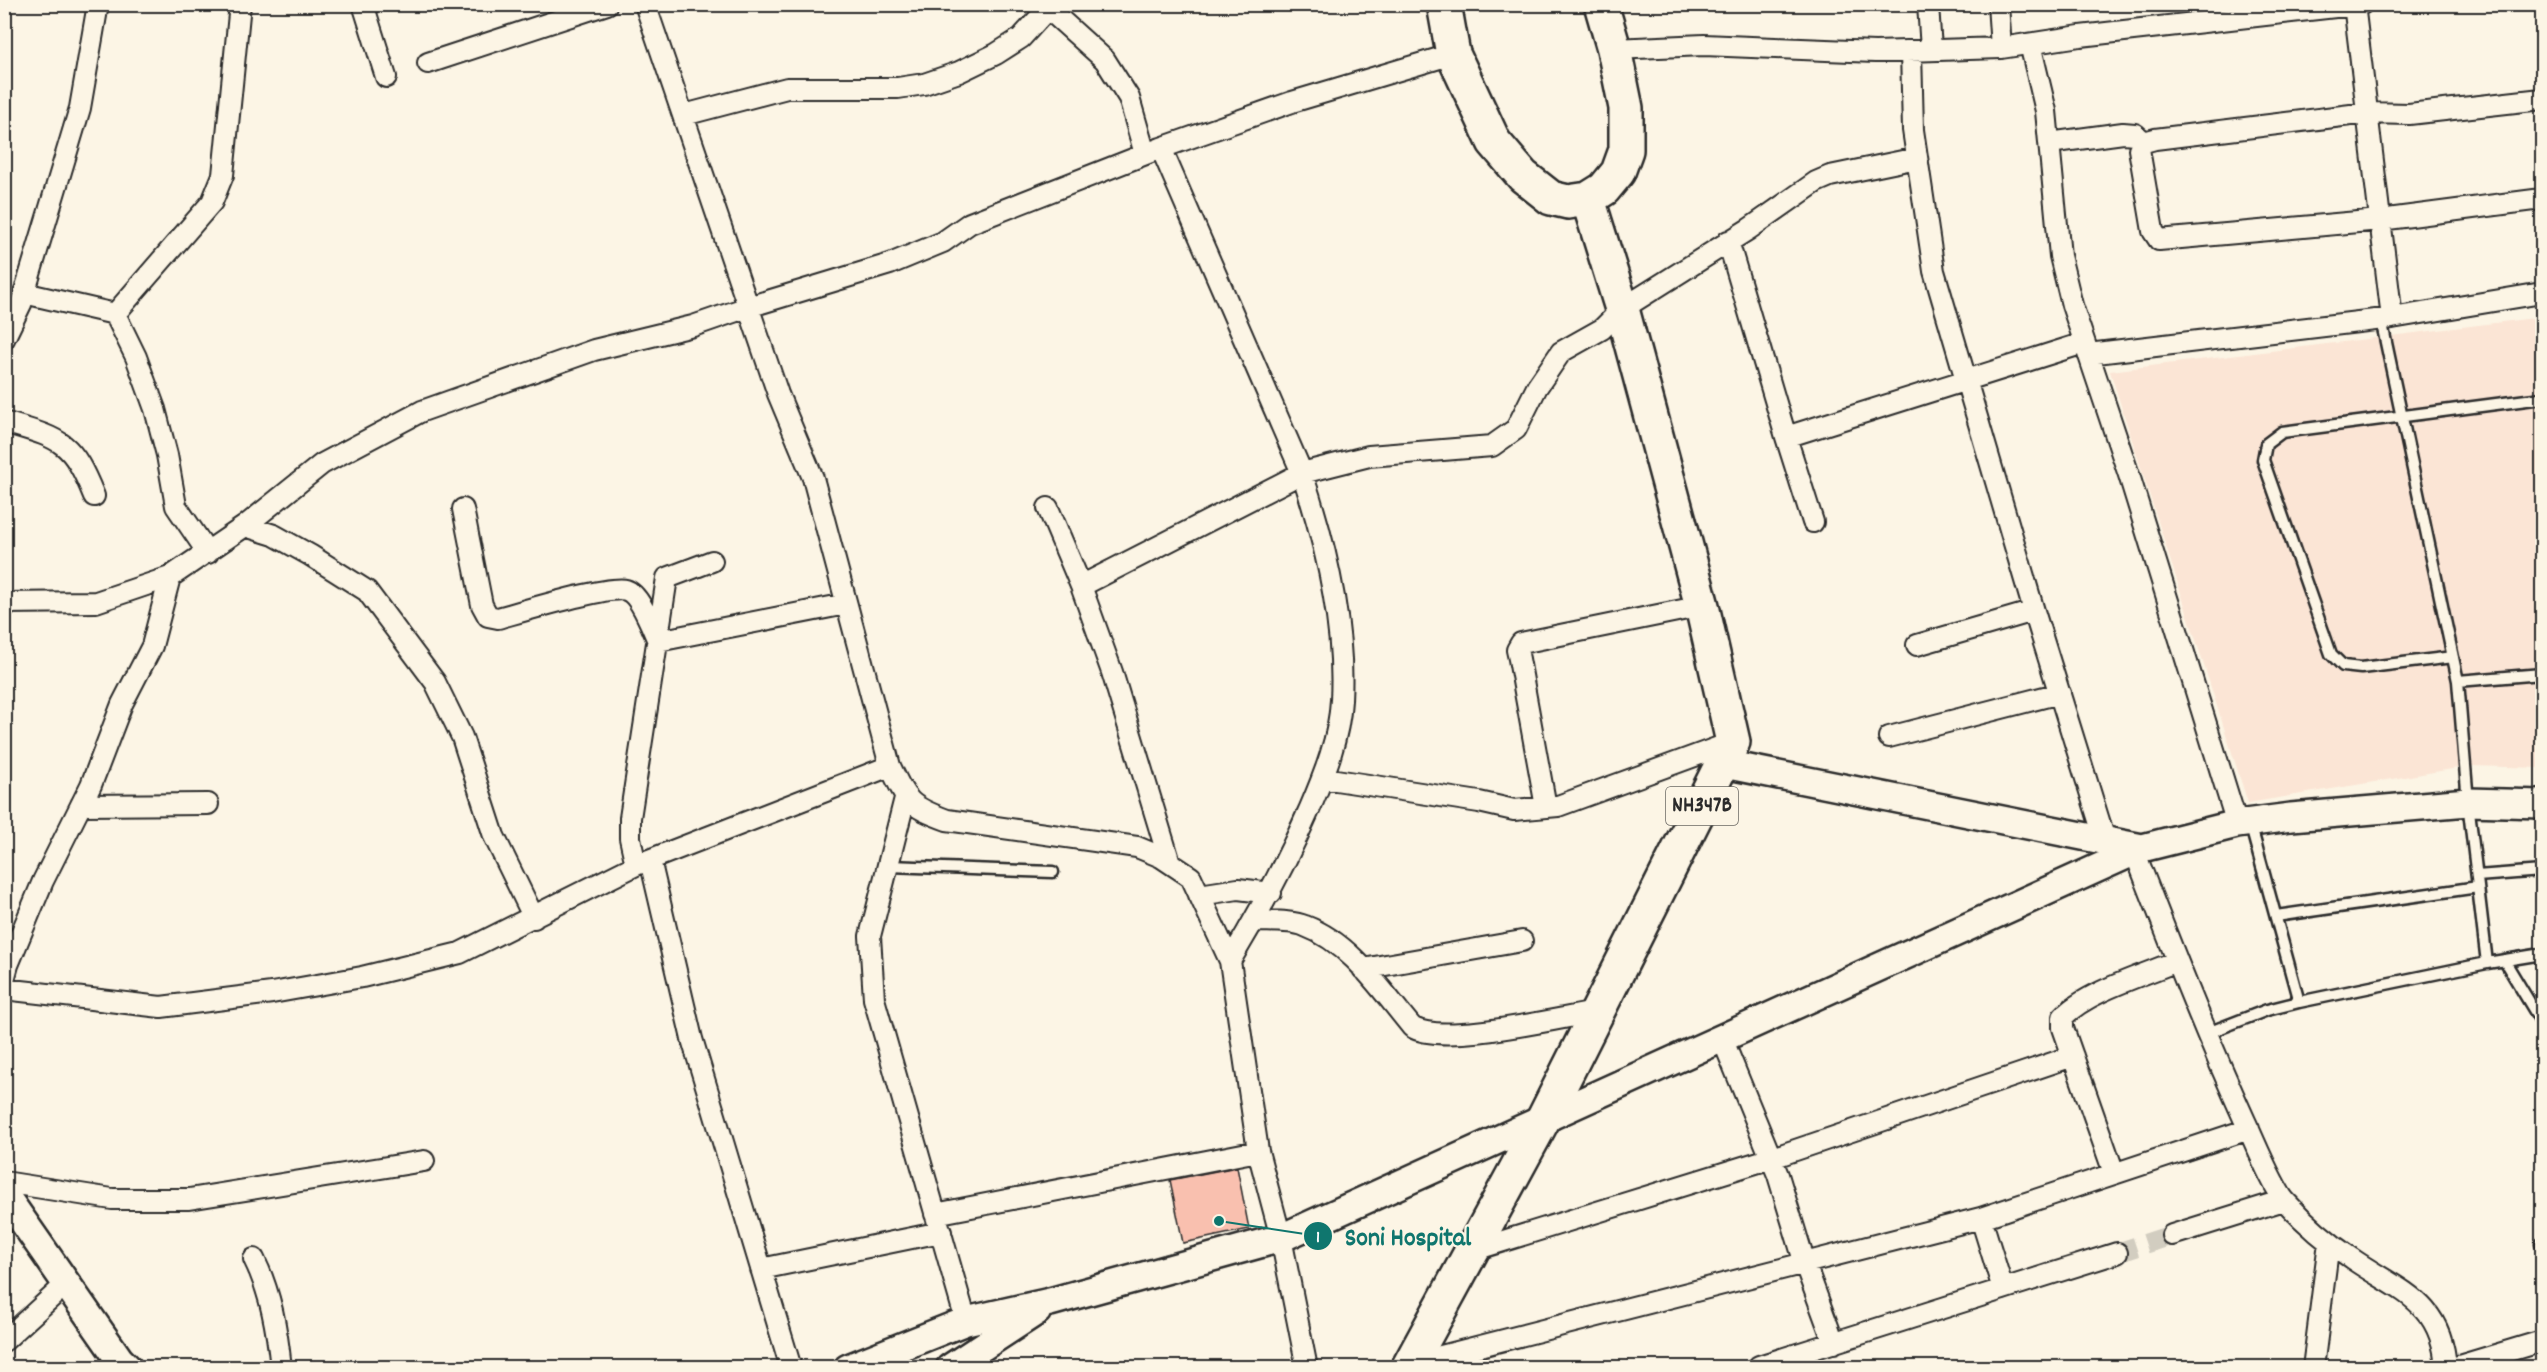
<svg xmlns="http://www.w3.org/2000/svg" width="2547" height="1372" viewBox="0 0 2547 1372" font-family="Dekko,sans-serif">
<rect width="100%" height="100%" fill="#fcf5e5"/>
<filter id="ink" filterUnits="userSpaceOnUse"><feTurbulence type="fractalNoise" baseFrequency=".0167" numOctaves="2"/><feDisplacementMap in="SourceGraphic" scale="12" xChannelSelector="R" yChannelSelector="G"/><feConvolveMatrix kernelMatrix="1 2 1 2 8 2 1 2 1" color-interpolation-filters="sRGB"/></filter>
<g filter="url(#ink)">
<!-- built -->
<path fill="#fbe5d5" d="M2542,317v451l-72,-2 -222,37 -138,-432z"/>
<!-- building -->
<path fill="#f9c0af" stroke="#2b2b2b" stroke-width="1.5" d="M1237,1167l12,62 -66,14 -13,-63z"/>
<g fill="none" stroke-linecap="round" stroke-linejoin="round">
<!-- minor-tunnel -->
<path stroke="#d2cdc0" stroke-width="20" stroke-dasharray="20 10" stroke-linecap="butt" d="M2117,1253l55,-18"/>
<defs>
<path id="service" d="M2381,319l77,362 10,121 19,161
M2453,657l-92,11 -18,-2 -12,-12 -68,-194 3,-16 16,-12 260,-34
M2458,681l84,-7
M2250,823l49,179
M889,866l164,6
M2477,876l65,-5
M2276,916l202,-29
M2504,960l38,63
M2205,1034l62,-24 32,-8 188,-39 55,-9
M2541,1244h1"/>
<path id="minor" d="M363,4l23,73
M645,4l133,390 35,84 77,288c17,36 19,40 57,54l190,27 24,10 30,20 39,84 28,190 23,87 26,130
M1043,4l62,56 24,38 16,56
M1928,4l3,46
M1998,4l3,44
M2354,4l38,314
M2030,44l16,67 14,145 12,49 57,170 108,349
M1614,49l90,-4 171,7 126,-4 79,-12 282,-32
M1911,51l2,79 21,141 100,340 71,229
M428,63l179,-59
M2542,99l-133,15 -42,-1 -212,26 -11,3 -5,7 14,82 6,9 221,-20 162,-21
M684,115l103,-27h111l26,-4 35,-12 37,-18 25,-16 31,-34
M2049,143l74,-10 12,1 9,8
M1161,148l131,-46 161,-48
M1728,241l58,196 27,85
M24,293l91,21 97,-112 11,-27 17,-171
M115,314l21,43 19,52 12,46 9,51 32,47
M4,339l17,-35 59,-196 18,-104
M2088,354l304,-36 150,-25
M4,422c57,17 67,17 90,74
M1786,437l298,-94
M1048,508l33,78 31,86 58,191
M463,509l19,96 6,11 10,2c22,-6 111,-33 128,-28 14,4 26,38 32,51l188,-37
M245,526l29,9 36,20 57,36 68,91 27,55 32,99 40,82
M1081,586l221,-113 67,-17 123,-10 24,-17 21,-42 24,-35 41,-23 20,-20 127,-80 67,-47 14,-6 87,-18
M4,603l92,-1 74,-25 75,-51 77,-62 100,-53 172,-61 99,-24 55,-19 142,-43 53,-22 27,-19 191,-75 141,325c23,69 43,153 39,227 -2,38 -16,73 -31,108 -24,55 -49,102 -80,153
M1917,645l117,-34
M1889,737l171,-44
M1323,778l156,24 35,8 44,-4 175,-64
M905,798l-35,138 4,63 92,322
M81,805l127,-1
M1546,807l-27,-148 -2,-9 4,-7 181,-37
M2135,853c35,90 70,180 110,268 9,19 28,67 41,81 19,21 41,40 65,56 47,33 91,42 95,110
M650,860l42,179 99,329
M636,865l-6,-27v-20l37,-240 45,-17
M1199,895l39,-6 33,4
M1254,921c15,1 37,-1 51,5 46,17 76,64 107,101 30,19 146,-9 184,-15
M1363,969l159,-28
M4,980l4,-15 35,-84 48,-96 31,-81 30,-58 18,-69
M4,989l157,18 111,-14 90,-16 98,-24 176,-88 254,-99
M1722,1038l56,137 27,89 29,79
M2114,1173l-51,-145v-11c23,-25 81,-42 114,-56
M4,1182l108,17h77l235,-38
M935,1214l323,-63
M1981,1218l22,71
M2172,1235l112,-35
M1471,1251l301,-93 301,-102
M254,1259c17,34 23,71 27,109
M761,1269l180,-37
M4,1341l62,-57
M1410,1364l571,-146 268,-89
M1759,1366l358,-113
M2313,1368l16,-126
M2452,1368l90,-27"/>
<path id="secondary" d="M1724,764l418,84
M4,1194l115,165 9,9
M848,1368l118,-47 84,-19 231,-64 861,-390 95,-24 54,-7 177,-15 74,2
M950,1368l87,-57"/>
<path id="trunk" d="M1444,4l9,50 41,88 29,34 28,22 17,4 20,-3 16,-10 14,-17 8,-22v-42l-12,-59 -13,-45
M1408,1368l136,-250 189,-376 -31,-136 -80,-297 -34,-110"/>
</defs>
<!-- service casing -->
<use href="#service" stroke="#2b2b2b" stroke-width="15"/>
<!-- minor casing -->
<use href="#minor" stroke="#2b2b2b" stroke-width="24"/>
<!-- secondary casing -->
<use href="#secondary" stroke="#2b2b2b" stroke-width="32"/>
<!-- trunk casing -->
<use href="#trunk" stroke="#2b2b2b" stroke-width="38"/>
<!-- service -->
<use href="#service" stroke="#fcf5e5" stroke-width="10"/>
<!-- minor -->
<use href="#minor" stroke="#fcf5e5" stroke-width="20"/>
<!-- secondary -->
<use href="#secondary" stroke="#fcf5e5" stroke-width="27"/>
<!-- trunk -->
<use href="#trunk" stroke="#fcf5e5" stroke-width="33"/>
</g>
</g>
<g text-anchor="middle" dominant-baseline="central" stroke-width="4.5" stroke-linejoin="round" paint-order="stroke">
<!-- shield labels -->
<rect fill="#fcf5e5" stroke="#6a6863" stroke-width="1.5" x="1666" y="787" width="72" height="38" rx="4.5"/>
<g font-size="22" font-weight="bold" fill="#2b2b2b">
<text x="1702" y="806">NH347B</text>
</g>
</g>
<!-- callouts -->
<path fill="none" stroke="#0f766e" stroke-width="2" d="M1219 1221L1318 1236"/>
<g fill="#0f766e" stroke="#fcf5e5" stroke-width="2">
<circle cx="1219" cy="1221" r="6"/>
<circle cx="1318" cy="1236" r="15"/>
</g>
<g font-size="18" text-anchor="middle" font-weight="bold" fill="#fff">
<text x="1318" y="1242">1</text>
</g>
<g font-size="26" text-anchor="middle" font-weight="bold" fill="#0f766e" stroke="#fcf5e5" stroke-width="4.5" stroke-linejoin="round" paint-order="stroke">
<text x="1408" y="1245">Soni Hospital</text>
</g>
<!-- margin -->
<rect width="2547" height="1372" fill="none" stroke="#fcf5e5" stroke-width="24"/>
<rect x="12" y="12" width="2523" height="1348" fill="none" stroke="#2b2b2b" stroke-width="2" filter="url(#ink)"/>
</svg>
